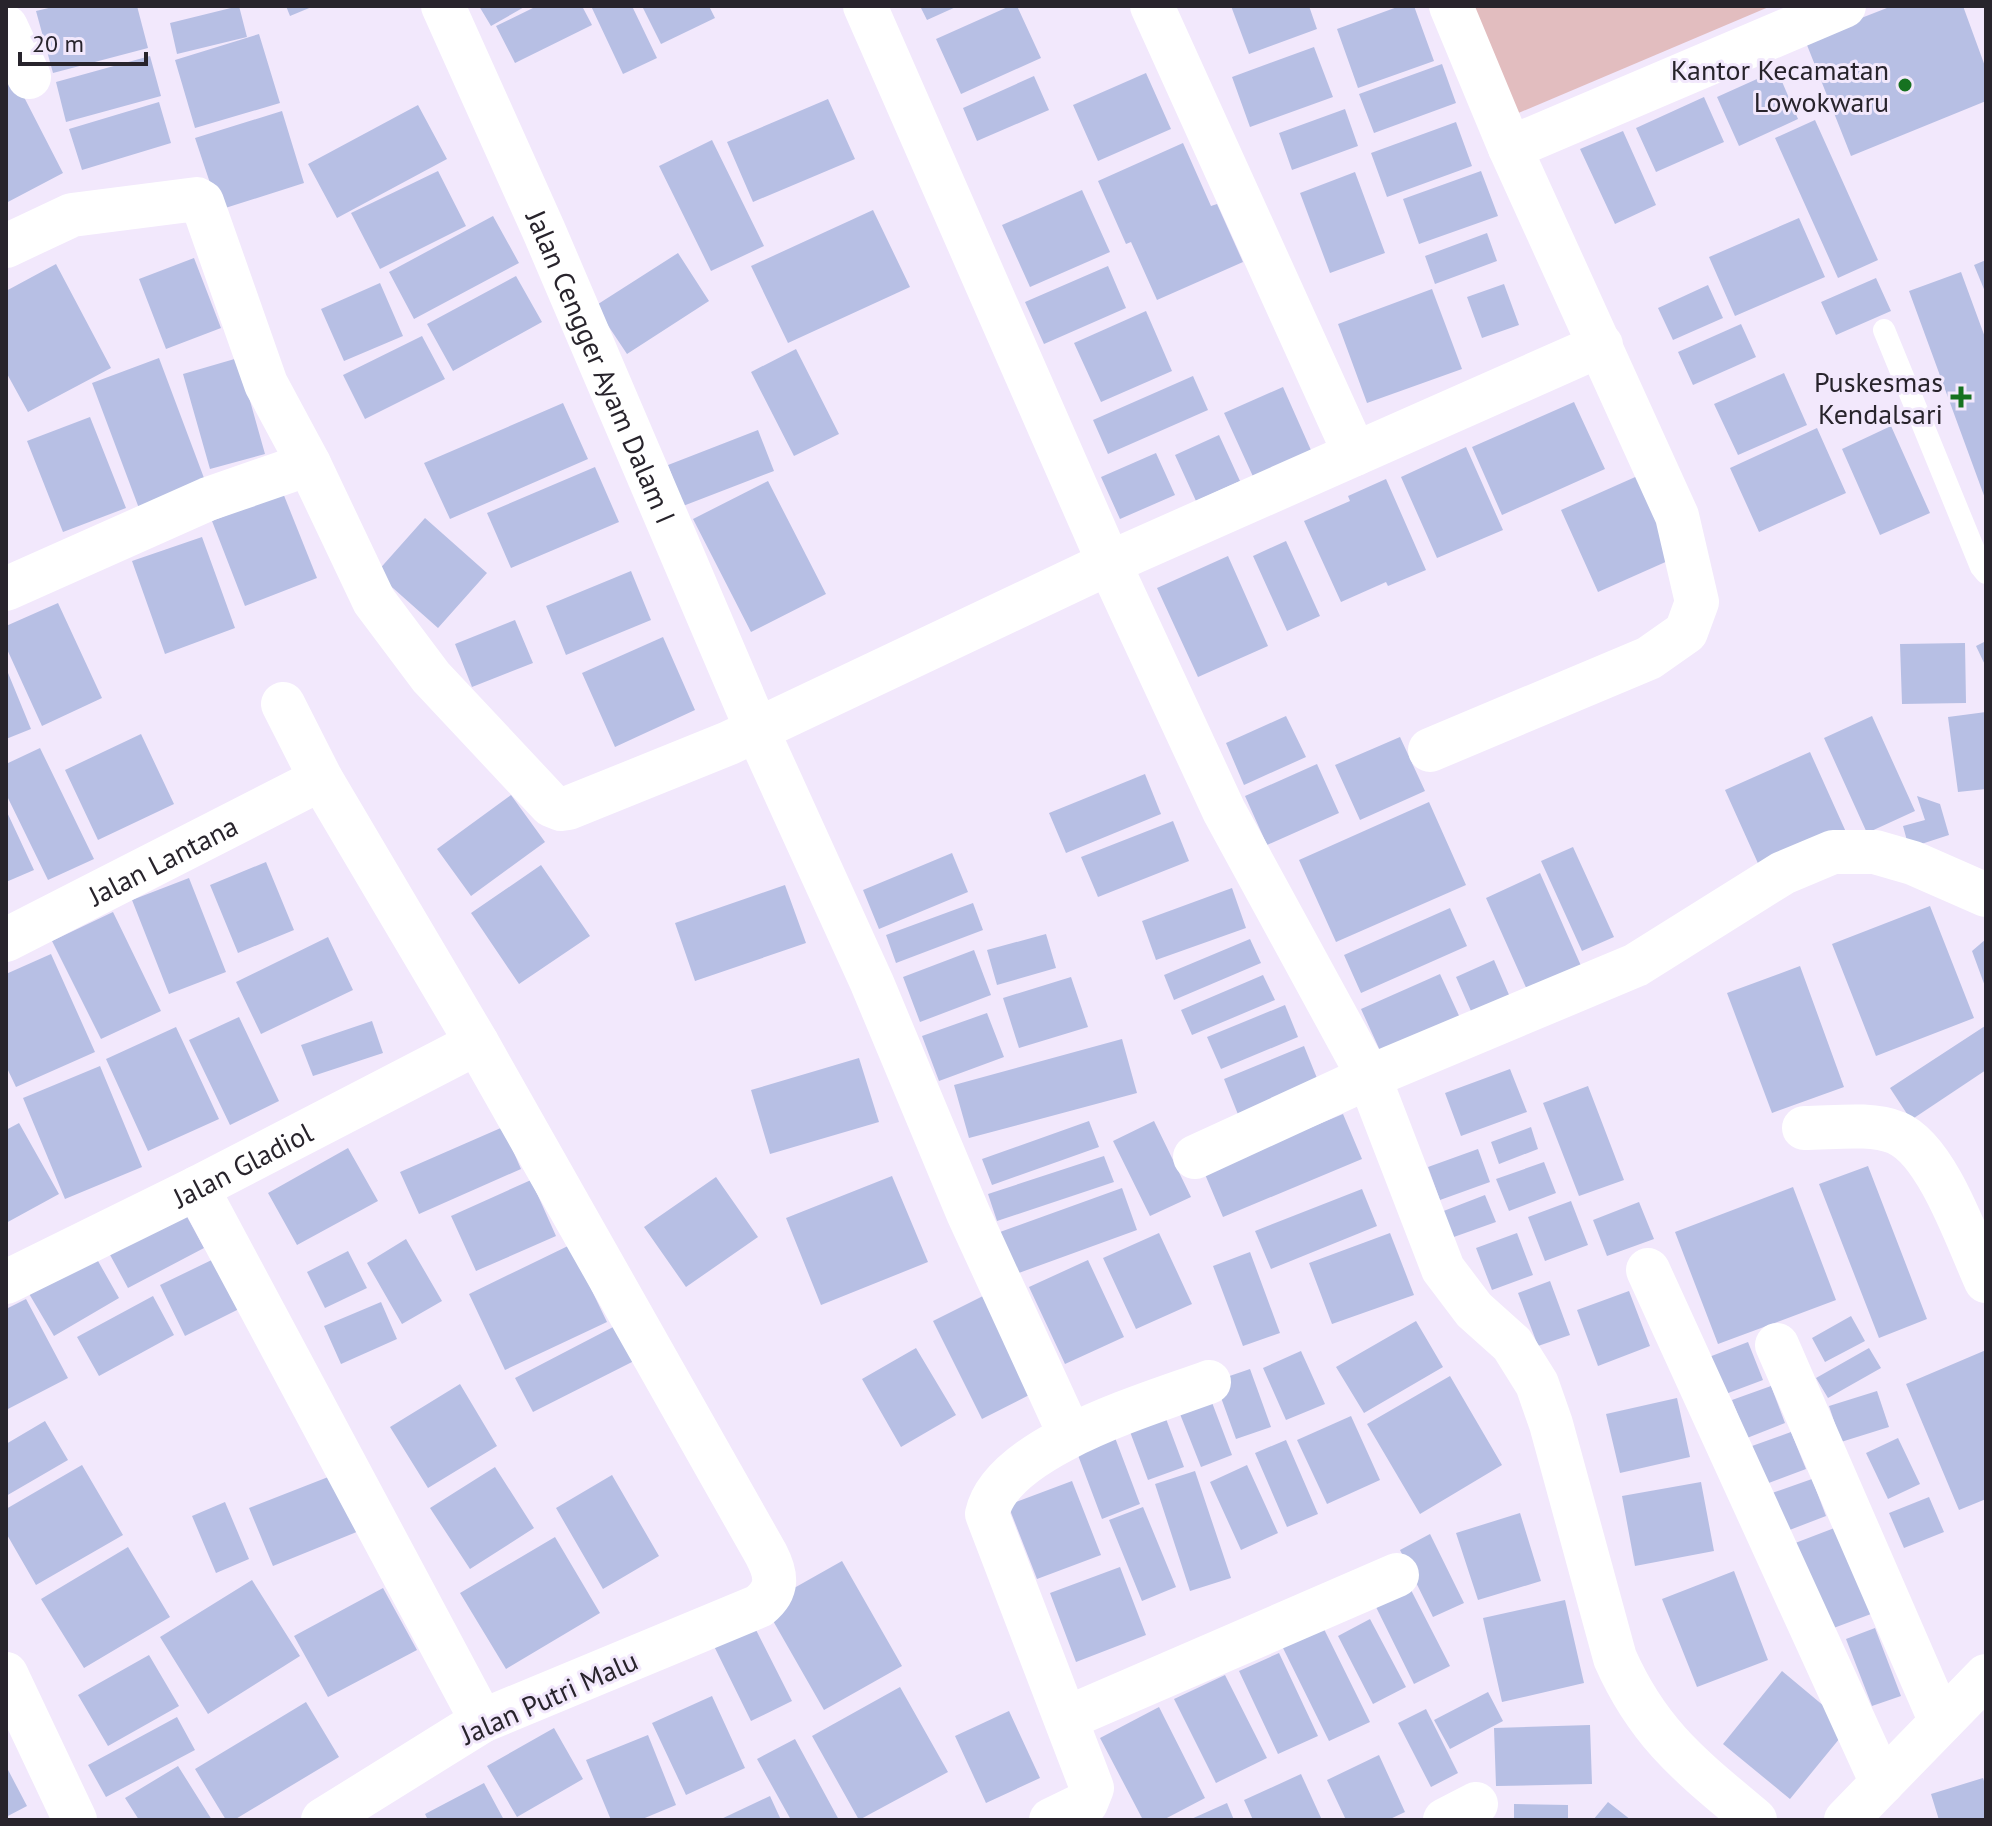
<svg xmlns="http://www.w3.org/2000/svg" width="1992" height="1826" viewBox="0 0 1992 1826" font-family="'PT Sans',sans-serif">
<rect width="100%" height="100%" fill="#f2e8fc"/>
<!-- green -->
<path fill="#e2bdbf" d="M1465,6h306l-262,111z"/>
<!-- building -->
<path fill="#b7bfe4" d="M57,6h80l11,42 -95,25 -17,-62z
M239,6l8,31 -70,17 -7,-31z
M286,6h28l-24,10z
M479,6h47l-35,20z
M537,6h45l10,19 -77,38 -19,-37z
M591,6h41l25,52 -34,16z
M642,6h67l6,12 -54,26z
M920,6h38l-31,14z
M1010,6h7l24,52 -80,36 -25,-55z
M1231,6h78l8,23 -68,25z
M1400,6h14l20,55 -76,27 -21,-59z
M1892,6h71l23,63v32l-135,55 -46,-116z
M259,34l21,69 -85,25 -20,-68z
M1314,47l19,50 -83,30 -18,-50z
M150,56l11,40 -95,26 -10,-40z
M6,62l57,111 -57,30z
M1442,64l14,39 -82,30 -15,-39z
M1777,70l21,49 -59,27 -22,-49z
M1146,73l25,56 -73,32 -25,-56z
M1034,76l15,34 -72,31 -14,-33z
M1704,97l20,45 -68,30 -20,-44z
M828,99l27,60 -102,43 -26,-60z
M159,102l12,41 -89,27 -13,-41z
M418,105l29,54 -110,59 -29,-54z
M1345,109l13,37 -66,24 -13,-37z
M282,111l22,72 -85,27 -24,-72z
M1815,120l63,140 -40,18 -63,-140z
M1456,122l16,44 -85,31 -16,-44z
M1623,131l33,74 -41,19 -35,-75z
M712,140l52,106 -53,25 -52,-105z
M1183,143l28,63 6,-2 26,58 -86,38 -26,-58 -5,2 -28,-63z
M438,171l28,55 -86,43 -29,-56z
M1481,171l17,45 -79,28 -16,-45z
M1355,172l30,81 -55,20 -30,-80z
M1082,190l28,62 -80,35 -28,-62z
M873,210l37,77 -122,56 -37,-77z
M493,216l26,47 -105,56 -25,-47z
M1799,218l26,59 -90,39 -26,-59z
M1487,233l10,28 -62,23 -10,-28z
M678,253l31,48 -82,53 -32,-48z
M194,258l27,70 -55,21 -27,-70z
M1986,260v34l-12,-29z
M56,264l55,104 -83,44 -22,-40v-81z
M1108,266l18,42 -82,36 -19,-42z
M1961,272l25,68v161l-77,-210z
M516,276l26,46 -89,49 -26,-47z
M1876,278l15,33 -55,24 -15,-33z
M380,283l23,53 -59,25 -23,-52z
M1504,284l15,41 -37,13 -15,-41z
M1708,285l15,33 -50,22 -15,-32z
M1432,289l30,80 -95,34 -29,-79z
M1146,311l26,60 -71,31 -27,-59z
M1741,324l15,33 -63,28 -15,-33z
M422,336l23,43 -80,40 -22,-44z
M796,349l43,85 -45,22 -43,-84z
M159,358l48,128 -67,25 -48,-128z
M238,358l27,96 -55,15 -27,-95z
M1784,373l23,52 -69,30 -24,-51z
M1193,376l15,34 -100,44 -15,-34z
M1283,387l31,70 -58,26 -32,-70z
M1574,402l31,67 -103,46 -30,-68z
M563,403l25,56 -138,60 -26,-56z
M90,417l36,91 -63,24 -36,-91z
M1891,426l39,87 -50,22 -38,-86z
M1817,428l29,65 -87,39 -29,-64z
M758,430l16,41 -91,35 -15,-41z
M1219,435l21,46 -44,20 -21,-46z
M1466,447l37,83 -66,28 -36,-81z
M1156,453l19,42 -55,24 -19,-42z
M595,467l24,55 -108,46 -24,-55z
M1642,474l37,82 -81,36 -37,-82z
M1386,479l40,91 -38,16 -2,-4 -45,20 -37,-81 46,-20 -2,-5z
M768,481l58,113 -75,38 -58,-113z
M283,493l34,85 -72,28 -33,-85z
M425,518l62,55 -49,55 -62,-55z
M202,537l33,91 -70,26 -33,-93z
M1286,541l34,75 -33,15 -34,-75z
M1228,556l40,90 -70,31 -41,-89z
M631,571l20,49 -85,35 -20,-49z
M58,603l44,95 -60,28 -36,-79v-21z
M515,620l18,43 -61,24 -17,-43z
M663,637l32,73 -80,37 -33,-74z
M1986,641v26l-10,-21z
M1965,643l1,60 -64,1 -2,-60z
M6,668l25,61 -25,10z
M1986,712v77l-28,3 -10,-75z
M1286,716l20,41 -62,28 -18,-42z
M1872,716l43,95 -48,22 -43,-95z
M141,734l33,70 -76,36 -33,-70z
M1400,737l25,54 -65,29 -25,-55z
M40,748l54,111 -46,21 -42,-86v-30z
M1810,752l36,80 -85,38 -36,-80z
M1317,764l22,49 -72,32 -22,-49z
M1145,774l16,40 -95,39 -17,-40z
M511,795l34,47 -74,54 -34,-47z
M1917,796l23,8 9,31 -40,13 -6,-22 22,-6z
M1429,802l37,83 -130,57 -37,-82z
M6,810l28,60 -28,12z
M1173,821l16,40 -91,36 -17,-40z
M1573,847l41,90 -32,14 -41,-90z
M952,853l16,39 -89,37 -16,-39z
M266,862l28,68 -56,23 -28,-68z
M541,865l49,71 -71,48 -48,-71z
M1540,873l42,95 -54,24 -42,-94z
M189,878l37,94 -57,22 -37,-94z
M785,885l21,58 -111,38 -20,-58z
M1232,888l14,40 -90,32 -14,-39z
M973,903l10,27 -87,33 -10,-28z
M1930,906l44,112 -98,38 -44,-112z
M1450,908l17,38 -106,47 -17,-38z
M113,912l48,99 -60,28 -49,-98z
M1046,934l10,34 -59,17 -10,-35z
M328,937l25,53 -92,44 -25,-52z
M1250,939l11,24 -87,37 -10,-25z
M1986,939v50l-14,-38z
M974,950l17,45 -71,27 -17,-45z
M51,954l44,98 -79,35 -10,-21v-92z
M1494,960l22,51 -38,16 -22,-50z
M1800,966l44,121 -72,26 -45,-120z
M1440,974l26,57 -79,35 -26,-57z
M1263,975l12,25 -83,35 -11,-25z
M1071,977l17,50 -69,21 -16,-50z
M1285,1005l13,32 -77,32 -14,-32z
M987,1013l17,44 -65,24 -17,-45z
M239,1017l40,84 -49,24 -41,-85z
M372,1021l11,32 -70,23 -12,-31z
M1985,1026l1,44 -75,50 -21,-32z
M176,1027l43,92 -71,32 -42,-92z
M1122,1039l15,54 -168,45 -15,-53z
M1304,1046l17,42 -80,34 -17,-43z
M859,1058l20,64 -109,32 -19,-64z
M100,1066l42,101 -77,32 -42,-101z
M1510,1069l17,43 -66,24 -16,-43z
M1588,1086l36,94 -45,16 -36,-93z
M1343,1114l19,45 -139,58 -19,-45z
M1089,1121l10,26 -107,38 -10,-26z
M1154,1121l37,76 -41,19 -37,-75z
M19,1123l40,71 -53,29v-93z
M503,1127l18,42 -102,45 -19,-42z
M1531,1127l7,22 -39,15 -8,-22z
M348,1148l30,53 -81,44 -29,-52z
M1478,1149l12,33 -50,18 -12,-33z
M1104,1156l10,26 -117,39 -9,-27z
M1544,1162l12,31 -47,18 -13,-32z
M1868,1166l59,153 -48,19 -60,-154z
M892,1176l36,86 -107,43 -35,-87z
M716,1177l42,60 -72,50 -42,-60z
M531,1180l25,56 -80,35 -25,-55z
M1793,1187l43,113 -118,44 -43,-112z
M1122,1188l15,42 -121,44 -16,-42z
M1362,1189l15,37 -106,43 -16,-38z
M1485,1195l11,27 -45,16 -10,-26z
M1571,1201l17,44 -43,16 -17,-44z
M1639,1202l15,37 -47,17 -14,-36z
M185,1213l19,35 -76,40 -19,-35z
M1159,1233l33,71 -56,25 -33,-71z
M1390,1233l24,62 -82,29 -23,-61z
M1517,1233l16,42 -41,15 -16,-42z
M406,1239l36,62 -40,23 -35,-61z
M570,1245l37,77 -102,48 -36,-76z
M348,1251l19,37 -42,20 -18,-36z
M1250,1252l30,81 -37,13 -30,-80z
M94,1254l25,44 -65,38 -26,-44z
M222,1255l25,50 -62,31 -25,-51z
M1088,1260l36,77 -59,27 -36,-77z
M1550,1281l20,54 -32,11 -20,-53z
M1629,1291l21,55 -52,20 -21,-56z
M987,1294l48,98 -53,27 -49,-98z
M153,1296l21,39 -75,41 -22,-39z
M26,1299l42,79 -62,32v-101z
M381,1302l16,37 -56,25 -17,-38z
M1851,1316l14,25 -40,21 -13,-24z
M1416,1321l27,46 -79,46 -28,-46z
M615,1326l19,35 -101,51 -18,-34z
M1748,1342l15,38 -40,15 -14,-38z
M916,1348l40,67 -55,32 -39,-68z
M1869,1348l12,20 -53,30 -12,-20z
M1986,1350v149l-27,11 -53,-126z
M1301,1351l24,53 -39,16 -23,-52z
M1250,1369l21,58 -35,12 -21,-58z
M1450,1376l52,89 -82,49 -53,-90z
M460,1384l37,62 -69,42 -38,-61z
M1771,1386l14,37 -38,15 -15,-38z
M1877,1391l12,36 -48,15 -12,-36z
M1208,1392l24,63 -31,12 -25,-63z
M1677,1398l13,59 -70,16 -14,-59z
M1162,1408l22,59 -36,13 -22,-59z
M1351,1416l29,64 -53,24 -30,-64z
M45,1421l23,39 -62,36v-52z
M1111,1427l29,77 -38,15 -29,-77z
M1791,1432l15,37 -40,15 -14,-38z
M1898,1438l22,46 -32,15 -22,-46z
M1286,1440l32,74 -31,13 -32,-74z
M82,1465l41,70 -87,50 -30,-52v-24z
M1247,1465l31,68 -37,17 -31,-68z
M495,1467l39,61 -64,41 -40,-61z
M1195,1471l36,107 -41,13 -35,-107z
M341,1472l23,57 -91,37 -24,-58z
M612,1475l47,81 -56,33 -47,-81z
M1812,1479l14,37 -39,15 -15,-38z
M1072,1481l29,74 -64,24 -29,-74z
M1701,1482l13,69 -79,15 -13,-70z
M1929,1497l15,35 -40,16 -15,-35z
M225,1502l24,57 -33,14 -24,-57z
M1143,1507l33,80 -34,14 -33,-81z
M1520,1513l21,68 -63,19 -22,-67z
M1837,1527l34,87 -48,18 -33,-87z
M1430,1534l34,69 -31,14 -33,-67z
M555,1537l45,76 -94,56 -46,-76z
M128,1547l42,70 -86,51 -43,-69z
M842,1561l60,105 -78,44 -60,-105z
M1120,1567l26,68 -70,27 -26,-69z
M1734,1571l34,89 -71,27 -35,-88z
M252,1580l48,76 -92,58 -48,-77z
M383,1588l34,62 -89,47 -34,-61z
M1411,1590l39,76 -36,18 -38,-77z
M1565,1600l19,83 -82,19 -19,-84z
M750,1618l42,83 -41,20 -41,-83z
M1370,1619l36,68 -33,17 -35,-68z
M1323,1627l47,95 -41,19 -47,-95z
M1875,1628l26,68 -29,10 -26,-67z
M1279,1653l39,83 -40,18 -39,-83z
M149,1655l30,51 -71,40 -30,-51z
M1782,1671l67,56 -59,72 -67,-55z
M1225,1675l42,83 -51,25 -42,-84z
M900,1687l48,85 -89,48 -47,-84z
M1488,1692l15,29 -53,28 -16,-29z
M712,1696l33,72 -59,27 -34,-72z
M306,1702l33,55 -105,63h-8l-31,-51z
M1159,1707l46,91 -42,22h-20l-43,-82z
M1426,1709l32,64 -27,14 -33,-64z
M1009,1711l31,67 -54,25 -31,-67z
M177,1717l18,33 -89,47 -18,-32z
M1590,1725l2,59 -96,2 -2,-58z
M554,1728l29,51 -66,38 -30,-51z
M648,1735l28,70 -36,15h-29l-25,-60z
M795,1739l44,81h-48l-34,-61z
M1379,1755l26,57 -17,8h-42l-19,-40z
M6,1766l21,40 -21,11z
M178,1766l34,54h-73l-14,-22z
M1301,1774l21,46h-69l-9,-20z
M1983,1778l3,9v33h-47l-8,-26z
M484,1783l20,37h-76l-3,-6z
M770,1796l11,24h-62z
M1608,1802l23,18h-38z
M1227,1803l7,17h-45z
M1514,1804l54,1v15h-54z"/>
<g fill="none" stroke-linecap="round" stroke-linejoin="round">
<!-- lane -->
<path stroke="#fff" stroke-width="22" d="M1884,330l97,237 5,6"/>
<!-- street -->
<g stroke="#fff" stroke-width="44">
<path id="s1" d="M443,6l101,225 213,499 115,253 96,230 102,222"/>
<path d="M865,6l244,557 115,248 145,266 74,192 31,41 38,34 25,40 14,40 64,234c34,77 77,109 140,162"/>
<path d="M1152,6l203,448"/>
<path d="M6,27l23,50"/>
<path d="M1510,148l334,-142"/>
<path d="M6,246l66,-31 125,-16 5,3 64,182 43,80 65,137 57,76 120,128 10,4 7,-1 161,-65 380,-180 492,-218"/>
<path d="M6,589l202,-90 101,-35"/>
<path d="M283,704l38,75 156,264 289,511c11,21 13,36 -7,52l-277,115 -159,99"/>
<path d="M1430,750l219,-92 37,-26 11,-30 -20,-86 -167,-368 -59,-142"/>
<path id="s2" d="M6,940l315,-161"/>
<path d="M1804,1128c29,0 66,-6 93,5 41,18 71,109 89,148"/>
<path d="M1195,1157l174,-80 267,-112 147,-92 50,-21h42l38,11 73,32"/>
<path d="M197,1188l285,533"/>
<path d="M1648,1270l234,513"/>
<path id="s3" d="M6,1282l191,-94 280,-145"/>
<path d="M1777,1345l164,377"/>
<path d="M6,1674l69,146"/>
<path d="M1067,1718l330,-143"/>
<path d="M1051,1820l35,-17 6,-15 -105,-274c15,-68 163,-110 222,-132"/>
<path d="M1445,1820l31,-16"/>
<path d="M1846,1820l140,-144"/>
</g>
</g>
<!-- markers -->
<g fill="#167220" stroke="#f2e8fc" stroke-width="3">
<circle cx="1905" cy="85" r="8"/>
<path d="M1957 385h8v8h8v8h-8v8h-8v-8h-8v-8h8z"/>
</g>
<g text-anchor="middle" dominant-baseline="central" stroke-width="6" stroke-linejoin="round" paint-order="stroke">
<!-- poi labels -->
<g font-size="28" fill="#28242c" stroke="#f2e8fc" text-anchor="end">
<text x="1889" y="69">Kantor Kecamatan<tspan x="1889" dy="32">Lowokwaru</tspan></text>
<text x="1943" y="381">Puskesmas<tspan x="1943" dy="32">Kendalsari</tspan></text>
</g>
<!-- street labels -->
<g font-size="28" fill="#28242c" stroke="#f2e8fc">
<text stroke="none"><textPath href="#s1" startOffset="394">Jalan Cengger Ayam Dalam I</textPath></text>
<text stroke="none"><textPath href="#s2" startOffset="176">Jalan Lantana</textPath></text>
<text stroke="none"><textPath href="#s3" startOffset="264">Jalan Gladiol</textPath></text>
<text transform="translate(549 1697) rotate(-24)">Jalan Putri Malu</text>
</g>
</g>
<!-- border -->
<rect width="1992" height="1826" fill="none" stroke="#28242c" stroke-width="16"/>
<!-- scale -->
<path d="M20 52v12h126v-12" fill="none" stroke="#28242c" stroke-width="4"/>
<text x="32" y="52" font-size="24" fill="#28242c" stroke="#f2e8fc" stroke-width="6" paint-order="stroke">20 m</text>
</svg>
